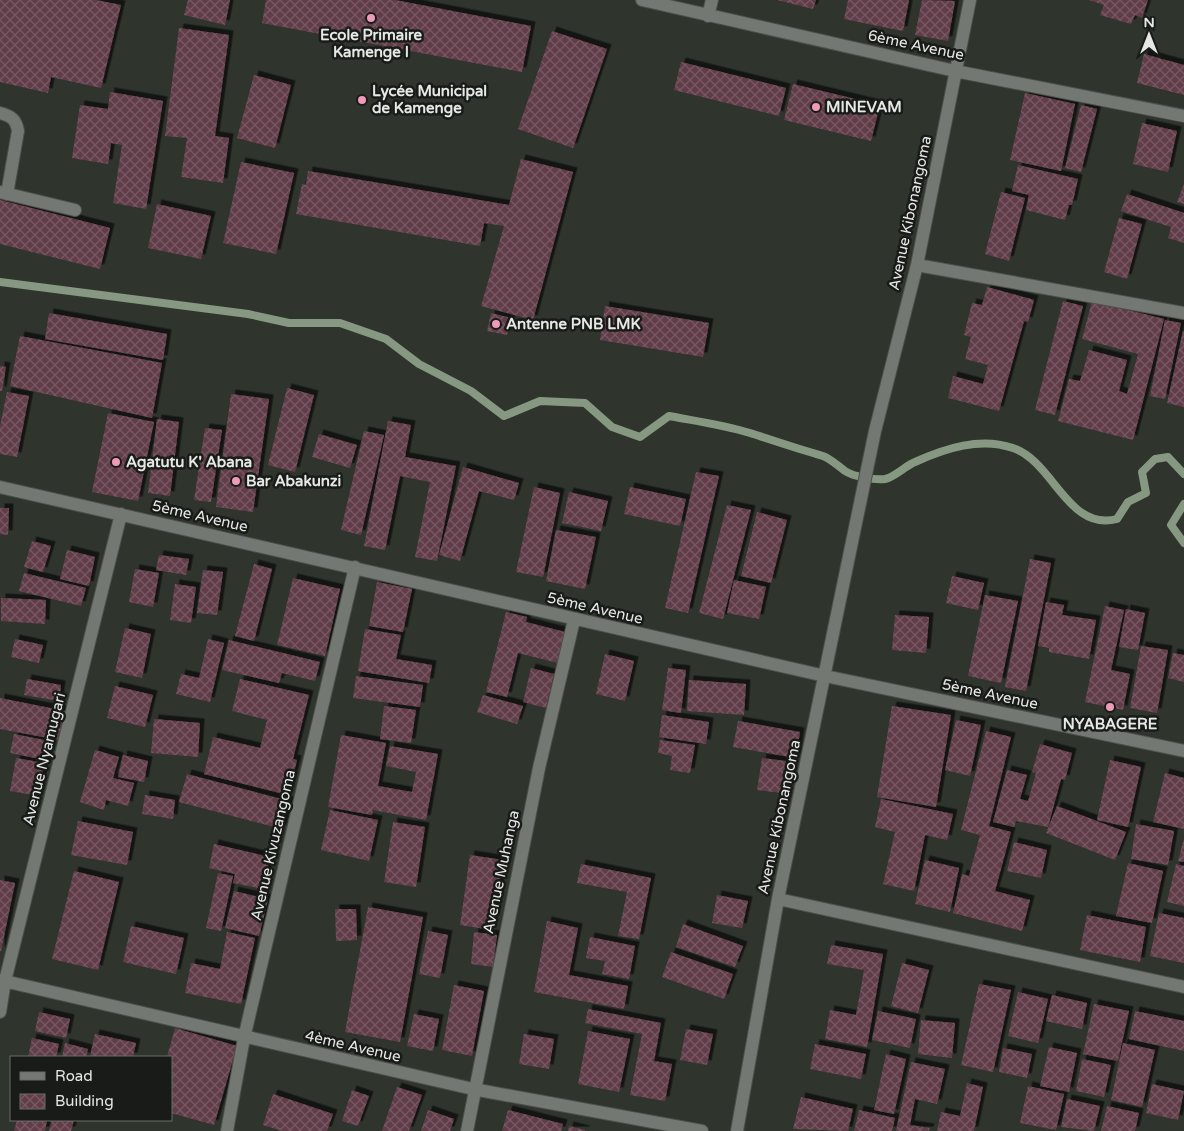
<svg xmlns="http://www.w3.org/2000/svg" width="1184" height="1131" viewBox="0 0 1184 1131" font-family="'Varela Round',sans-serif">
<defs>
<pattern id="building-cross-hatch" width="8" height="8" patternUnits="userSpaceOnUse" patternTransform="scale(1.25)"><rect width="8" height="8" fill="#613d4a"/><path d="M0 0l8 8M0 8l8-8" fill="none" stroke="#785964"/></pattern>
<filter id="shadow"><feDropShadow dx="4.5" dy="-4.5" stdDeviation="0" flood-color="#0009"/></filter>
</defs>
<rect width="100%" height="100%" fill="#2f342d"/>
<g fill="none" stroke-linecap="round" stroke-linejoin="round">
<!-- stream -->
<path stroke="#869881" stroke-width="8" d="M0,282l248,32 41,9h51l46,16 33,25 52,27 33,25 36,-15 45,2 27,24 28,10 29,-21c27,5 55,9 81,17 25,8 48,16 73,23 8,3 15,10 22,15 9,6 30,9 40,8 10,-2 20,-13 30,-17 31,-14 65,-25 98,-14 41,14 55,84 104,71l11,-17 18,-9 -4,-21 13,-13 13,-2 16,17
M1184,504l-13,21 13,18"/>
</g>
<!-- building -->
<path fill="url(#building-cross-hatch)" filter="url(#shadow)" d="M0,0h96l25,5 -20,83 -50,-11 -3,16 -48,-11z
M188,0h42l-5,25 -41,-10z
M266,0h129l136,26 -9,46 -260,-49z
M777,0h39l-3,9z
M848,0h61l-6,31 -59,-12z
M922,0l33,1 -7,40 -33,-6z
M1089,0h59l-6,18 -7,-3 -4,9 -31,-9 4,-10z
M179,28l50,7 -14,101 14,2 -6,45 -42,-6 6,-39 -22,-2z
M552,31l55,18 -34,99 -55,-19z
M1144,54l40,11v30l-47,-12z
M681,62l105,26 -7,28 -105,-26z
M254,75l37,10 -16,63 -38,-10z
M793,84l87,21 -9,36 -87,-21z
M110,92l53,9 -17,108 -33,-6 9,-58 -11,-2 -3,21 -36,-6 8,-53 28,4z
M1025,93l50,11 -14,67 -51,-11z
M1081,105l16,4 -16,63 -16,-4z
M1142,123l35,8 -9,41 -35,-8z
M521,159l52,13 -40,148 -52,-14 23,-80 -20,-3 -4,23 -184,-32 6,-30 4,1 2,-14 201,34z
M241,162l53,11 -18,81 -53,-11z
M1018,165l60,14 -6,26h-3l-4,15 -39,-10 3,-15 -17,-4z
M1184,184v20l-7,-2z
M1001,192l24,6 -16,63 -24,-7z
M1127,194l57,19v30l-16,-5 3,-11 -50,-16z
M0,200l110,28 -10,41 -100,-25z
M157,204l54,12 -10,43 -53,-11z
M1119,218l23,6 -15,55 -23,-7z
M987,287l47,13 -6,22 -4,-1 -25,90 -51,-13 5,-22 30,8 5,-19 -23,-6 6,-22 -7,-2 8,-32 10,2z
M1063,301l20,5 -28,109 -20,-5z
M1092,301l72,18 -31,121 -75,-19 11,-42 11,2 9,-31 38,10 -8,31 8,3 11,-40 -56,-15z
M605,306l104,17 -6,34 -103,-17z
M49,313l118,21 -4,26 -118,-21z
M491,313l20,5 -4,17 -20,-4z
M1165,320l16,3 -16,76 -15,-3z
M1183,331h1v76l-17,-4z
M20,336l142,27 -10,55 -142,-32z
M0,366l6,1 -4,24h-2z
M287,388l27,7 -19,77 -27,-7z
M7,392l22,4 -12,61 -17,-3v-28z
M231,394l38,5 -16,113 -37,-5z
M108,413l46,9 -16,79 -46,-9z
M157,419l22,3 -9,74 -22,-3z
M388,421l23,4 -6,32 51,9 -19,95 -22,-4 15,-75 -30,-6 -15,74 -21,-4z
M205,428l17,2 -11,72 -17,-2z
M364,431l20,4 -23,100 -20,-5z
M319,434l38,11 -7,23 -38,-11z
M463,467l56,16 -5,17 -35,-9 -19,70 -21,-6z
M696,472l23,4 -31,137 -23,-5z
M534,487l26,6 -17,84 -27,-5z
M630,487l56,12 -6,27 -56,-12z
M569,492l39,9 -7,30 -39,-8z
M727,505l24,5 -28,109 -24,-6z
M0,508h9l-1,27 -8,-1z
M757,512l30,8 -16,63 -30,-7z
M556,530l40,7 -11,52 -39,-8z
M32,541l19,5 -8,26 -19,-5z
M67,550l28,7 -6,29 -29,-7z
M159,555l30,4 -3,16 -30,-5z
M1030,559l21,4 -25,128 -21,-4z
M254,564l18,5 -18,72 -19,-5z
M135,569l24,4 -6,34 -24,-5z
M203,570l20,2 -6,43 -20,-2z
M24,573l62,15 -5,18 -62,-15z
M952,576l32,7 -6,27 -32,-7z
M293,578l47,11 -15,67 -48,-11z
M734,580l32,7 -7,32 -32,-6z
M377,582l35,7 -9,43 -34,-6z
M175,584l21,3 -5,36 -21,-3z
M985,595l33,6 -17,82 -33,-7z
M1,598l45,2 -1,24 -44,-3z
M1046,602l18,3 -2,10 34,5 -7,39 -40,-7v-4l-11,-2z
M1105,606l19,4 -13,60 19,4 -7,36 -38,-8z
M1126,609l19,4 -7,37 -19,-3z
M506,612l21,5 -1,5 39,10 -7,31 -40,-10 -11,44 -21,-5z
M895,615l34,2 -3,36 -34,-3z
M125,628l26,6 -9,44 -27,-6z
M365,629l36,6 -5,24 36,6 -3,18 -71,-12z
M15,639l28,6 -4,18 -28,-6z
M208,639l16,4 -14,59 -34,-8 5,-20 18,4z
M229,640l91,22 -5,19 -33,-8 -3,10 -57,-13z
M1141,646l27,4 -11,63 -27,-5z
M1173,653l11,2v27l-16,-4z
M605,654l29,7 -9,40 -29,-7z
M531,668l23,6 -8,34 -23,-6z
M668,668l18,2 -5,43 -19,-3z
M356,676l67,9 -3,22 -67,-9z
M27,679l34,6 -2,16 -35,-6z
M240,679l69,16 -16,64 4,1 -9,35 -84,-21 9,-37 47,11 7,-28 -35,-9z
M689,680l57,4 -2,31 -57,-4z
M115,686l38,9 -8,32 -38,-9z
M483,695l40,11 -6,18 -40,-12z
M0,698l65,13 -6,29 -59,-11z
M384,706l32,4 -5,33 -31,-4z
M892,706l59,9 -15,92 -59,-10z
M662,715l47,7 -3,22 -47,-7z
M154,719l46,4 -2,34 -47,-4z
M956,720l25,5 -11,51 -25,-6z
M738,721l62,11 -4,26 -63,-11z
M986,731l25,6 -22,89 22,6 -16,59 35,9 -8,31 -69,-18 9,-39 7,2 11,-41 -19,-5z
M14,734l35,7 -4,19 -35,-7z
M341,735l45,8 -8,43 34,6 4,-20 -30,-6 4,-20 48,8 -12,66 -53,-10 -1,5 -44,-8z
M660,740l35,5 -5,28 -20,-3 2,-14 -14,-3z
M1040,744l32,9 -7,27 -4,-1 -13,48 -32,-6 -2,6 -21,-5 14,-52 20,5 -7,24 8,2 8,-28 -4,-1z
M95,750l24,7 -6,21 21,5 -6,23 -22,-6 -2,10 -24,-8z
M123,755l25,6 -4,21 -26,-5z
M16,758l28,5 -5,33 -29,-5z
M762,758l24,3 -4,32 -25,-3z
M1110,760l31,7 -13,60 -31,-7z
M1165,773l19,5v51l-31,-7z
M187,774l102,27 -7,28 -103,-27z
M145,795l30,5 -2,19 -31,-5z
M881,799l72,15 -6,26 -22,-5 -11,56 -31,-7 12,-52 -20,-5z
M1057,806l69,26 -11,28 -69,-27z
M330,810l48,10 -9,41 -48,-11z
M78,821l55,11 -6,33 -56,-10z
M393,822l32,5 -9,60 -32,-5z
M1136,824l38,7 -6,34 -37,-6z
M1184,838v24l-6,-1z
M1014,842l33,8 -6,28 -34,-7z
M214,844l56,13 -7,32 -30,-6 2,-9 -26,-6z
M470,855l33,5 -11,70 -32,-5z
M925,860l34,8 -9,44 -35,-8z
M1128,863l35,8 -11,52 -36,-7z
M581,864l70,14 -12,61 -21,-3 9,-44 -50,-9z
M1176,864l8,2v40l-17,-4z
M74,871l45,11 -21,88 -46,-11z
M218,873l15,3 -12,55 -15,-3z
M0,880l15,3 -14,68h-1z
M234,891l34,8 -9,37 -34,-8z
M717,895l31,6 -6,27 -30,-5z
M368,907l55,10 -23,125 -55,-10z
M335,909h21l1,31 -21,1z
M1159,913l25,5v45l-34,-7z
M1087,915l59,12 -6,35 -60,-12z
M547,921l31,7 -9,47 59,11 -4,23 -90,-17z
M683,924l60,22 -8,21 -59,-20z
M131,926l53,12 -8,36 -53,-12z
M428,931l20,4 -8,43 -21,-4z
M227,932l28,6 -14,66 -56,-11 6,-30 29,6z
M474,932l23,3 -4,32 -22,-3z
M590,937l45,9 -6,33 -27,-5 3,-13 -19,-3z
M831,945l52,9 -16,93 -42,-8 5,-29 26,5 8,-45 -37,-6z
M671,952l62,22 -9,25 -62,-22z
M902,963l27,7 -11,43 -27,-7z
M979,984l32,6 -18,82 -32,-7z
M454,985l30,6 -12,65 -30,-6z
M1018,992l30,7 -10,44 -30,-7z
M1052,995l35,8 -5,26 -36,-8z
M1094,1004l35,7 -11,50 -35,-7z
M588,1009l73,14 -7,38 18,3 -7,37 -35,-6 12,-61 -57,-11z
M878,1011l38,8 -6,29 -38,-8z
M1135,1011l49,10v30l-55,-12z
M39,1012l31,7 -4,19 -31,-7z
M414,1014l25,5 -6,32 -26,-5z
M921,1020l34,3 -3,35 -34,-4z
M175,1028l62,18 -23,79 -43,-12v-56h-4z
M686,1029l27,5 -6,31 -27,-5z
M588,1031l42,8 -11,53 -41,-8z
M95,1034l41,9 -3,14h-43z
M524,1034l30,5 -5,30 -30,-5z
M32,1038l27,6 -3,13h-28z
M65,1043l23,6 -2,8h-24z
M1123,1043l32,7 -13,57 -31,-7z
M815,1044l51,10 -5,25 -51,-10z
M1049,1047l28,6 -8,39 -29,-6z
M1003,1048l29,6 -5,24 -28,-6z
M886,1054l20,5 -12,55 -20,-4z
M1082,1059l29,6 -7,32 -28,-6z
M911,1062l34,7 -8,35 -22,-5 -5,26 20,3 -1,3h-33z
M967,1083l16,4 -9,44h-37l4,-19 19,4z
M1152,1084l32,7 -6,29 -32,-7z
M1028,1086l36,8 -8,36 -36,-7z
M397,1087l25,8 -13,36h-27z
M352,1090l17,6 -11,30 -16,-5z
M273,1094l60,20 -6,17h-45l-19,-6z
M801,1097l52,12 -5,22 -55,-2z
M1067,1099l33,7 -6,25 -33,-4z
M1107,1106l32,7 -4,18h-34z
M428,1110l26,9 -4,12h-29z
M508,1110l55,14 -2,7h-59z
M859,1110l36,8 -3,13h-38z
M17,1120h30l-2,11h-31z
M52,1120h22l-3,11h-22z
M569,1126l16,4v1h-17z"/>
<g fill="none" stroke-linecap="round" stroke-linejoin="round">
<defs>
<path id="lane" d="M0,113c11,3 16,6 18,18l-11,63
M0,192l75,18"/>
<path id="street" d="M642,0l313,71 229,45
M708,16l4,-16
M917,265l267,48
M0,487l825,189 359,75
M778,899l406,88
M0,980l473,109 229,42
M0,1012l5,-31 116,-467
M227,1131l17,-93 111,-471
M467,1131l72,-363 35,-148
M737,1131l41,-232 97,-468 42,-166 53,-265"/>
</defs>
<!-- lane casing -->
<use href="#lane" stroke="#4d504c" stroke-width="14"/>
<!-- street casing -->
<use href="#street" stroke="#4d504c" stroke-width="14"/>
<!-- lane -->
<use href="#lane" stroke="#737972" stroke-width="12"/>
<!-- street -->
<use href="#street" stroke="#737972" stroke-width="12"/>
</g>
<!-- markers -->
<g fill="#ef9ab8" stroke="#181b18" stroke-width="2">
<circle cx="371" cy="18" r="5"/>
<circle cx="362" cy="100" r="5"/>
<circle cx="816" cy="107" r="5"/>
<circle cx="496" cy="324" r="5"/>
<circle cx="116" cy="462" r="5"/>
<circle cx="236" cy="481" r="5"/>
<circle cx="1110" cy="707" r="5"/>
</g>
<g text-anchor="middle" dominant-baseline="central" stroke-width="5" stroke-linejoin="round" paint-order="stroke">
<!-- poi labels -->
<g font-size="15" font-weight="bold" fill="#e5e8e4" stroke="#181b18" text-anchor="start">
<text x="371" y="35" text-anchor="middle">Ecole Primaire<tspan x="371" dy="17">Kamenge I</tspan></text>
<text x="372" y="91">Lycée Municipal<tspan x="372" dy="17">de Kamenge</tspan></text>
<text x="826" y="107">MINEVAM</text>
<text x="506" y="324">Antenne PNB LMK</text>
<text x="126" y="462">Agatutu K' Abana</text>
<text x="246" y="481">Bar Abakunzi</text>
<text x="1110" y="724" text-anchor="middle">NYABAGERE</text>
</g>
<!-- street labels -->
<g font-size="15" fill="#e5e8e4" stroke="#181b18">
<text transform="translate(916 45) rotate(12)">6ème Avenue</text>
<text transform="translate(910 213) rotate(-78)">Avenue Kibonangoma</text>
<text transform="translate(200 516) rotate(13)">5ème Avenue</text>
<text transform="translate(595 608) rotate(13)">5ème Avenue</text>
<text transform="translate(990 694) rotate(12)">5ème Avenue</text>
<text transform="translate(44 759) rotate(-76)">Avenue Nyamugari</text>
<text transform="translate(779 817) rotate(-78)">Avenue Kibonangoma</text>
<text transform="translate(273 845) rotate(-77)">Avenue Kivuzangoma</text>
<text transform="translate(501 872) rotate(-78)">Avenue Muhanga</text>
<text transform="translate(353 1046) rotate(13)">4ème Avenue</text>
</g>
</g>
<!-- legend -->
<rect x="10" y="1056" width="162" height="65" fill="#181b18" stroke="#6a6d6a"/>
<rect x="20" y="1072" width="25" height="8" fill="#737972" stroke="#6a6d6a"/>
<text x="55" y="1081" font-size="15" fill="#e5e8e4">Road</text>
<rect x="20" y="1094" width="25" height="15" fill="url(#building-cross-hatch)" stroke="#6a6d6a"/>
<text x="55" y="1106" font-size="15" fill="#e5e8e4">Building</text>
<!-- north arrow -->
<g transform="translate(1149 35)" stroke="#181b18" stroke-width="4" paint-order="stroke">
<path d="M0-4L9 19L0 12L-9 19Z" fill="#e5e8e4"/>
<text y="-8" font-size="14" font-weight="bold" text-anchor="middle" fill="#e5e8e4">N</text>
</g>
</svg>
